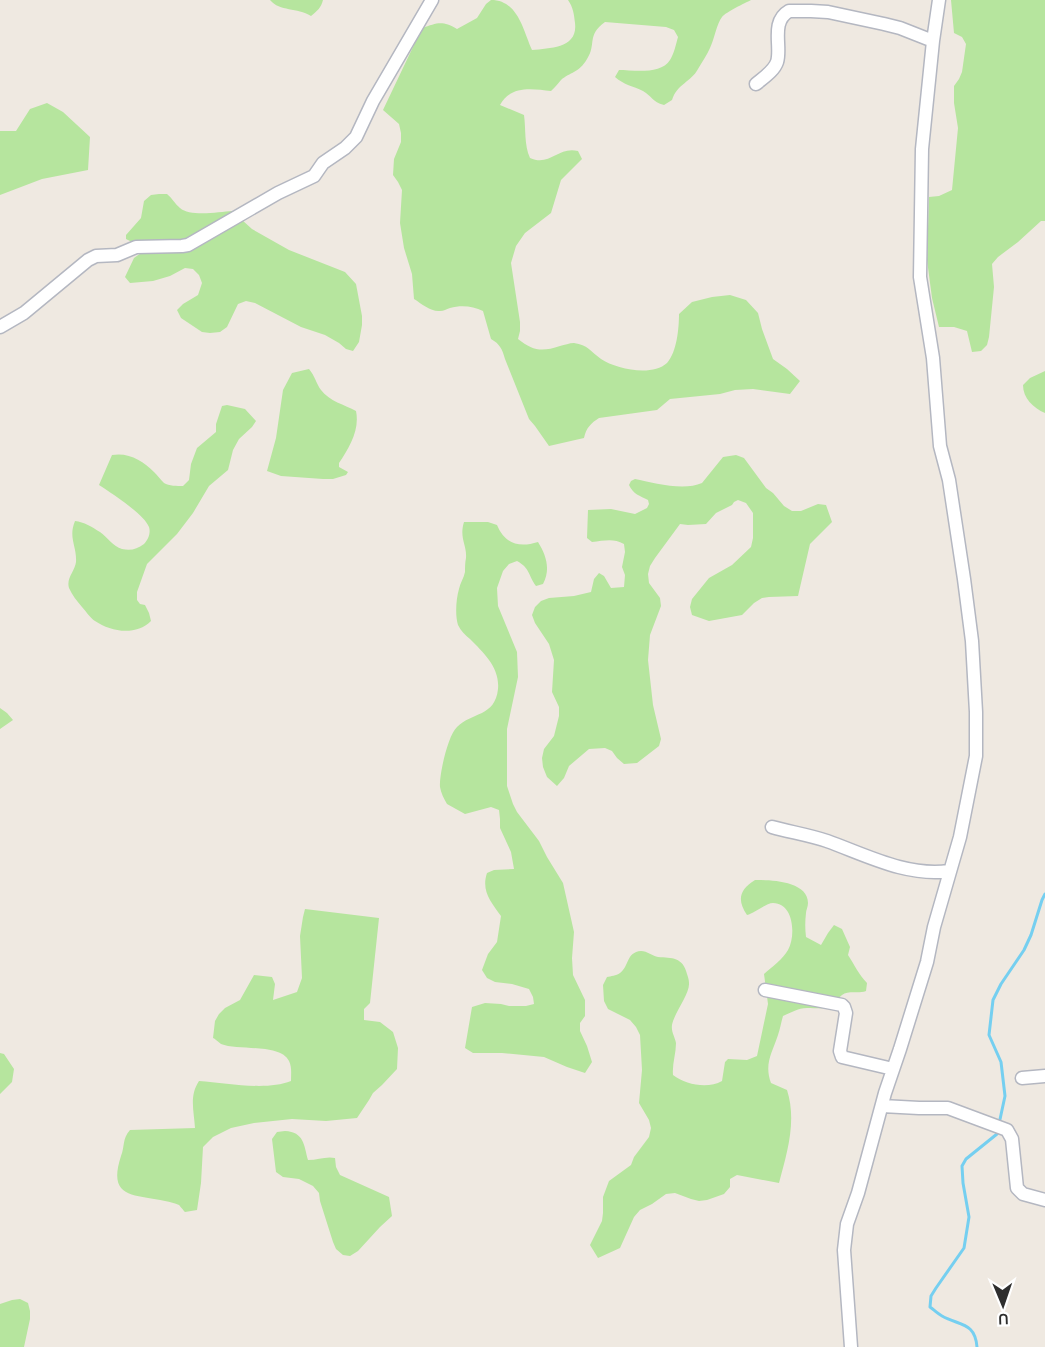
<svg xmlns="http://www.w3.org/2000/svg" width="1045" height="1347" viewBox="0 0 1045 1347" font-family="Karla,sans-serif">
<rect width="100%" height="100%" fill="#efe9e1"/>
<!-- green -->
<path fill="#b6e59e" d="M270,0h53c-2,8 -6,11 -12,16 -14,-9 -31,-4 -41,-16z
M491,0c27,0 32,30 41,50 19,-2 46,-2 43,-27 -1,-9 -2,-16 -7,-23h183c-6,3 -25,12 -29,17 -5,6 -8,23 -12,31 -3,7 -8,14 -12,21 -7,13 -21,15 -26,31l-8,5c-12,-3 -12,-9 -21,-14 -10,-5 -19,-6 -28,-14l4,-7c14,0 42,5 51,-10 4,-6 6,-16 8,-23l-4,-7 -8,-3 -61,-5c-19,14 -8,22 -18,37 -8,14 -17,13 -26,21 -3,4 -6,7 -10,11 -19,-2 -40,-6 -51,14l24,10c2,14 0,30 6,43 20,9 28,-12 48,-7l4,8 -21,21 -10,33 -26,20 -9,13 -5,17 9,59v9l-2,8c15,12 24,13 42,7 5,-1 9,-3 14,-3 14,2 16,8 27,16 15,10 51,18 66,4 10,-11 12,-35 12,-49l13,-12 20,-5 18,-2 16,5 12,13 4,16 11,30 14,10 13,12 -10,13 -37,-5 -18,1 -15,4 -50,5 -13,11 -58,8c-8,5 -13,10 -15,20l-35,8 -14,-20 -6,-7 -24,-60c-3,-10 -5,-15 -14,-20l-8,-28c-10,-5 -22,-6 -33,-3 -4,1 -6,3 -10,3 -9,1 -18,-7 -26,-12l-2,-25 -8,-26 -4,-25 2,-33 -4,-8 -5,-7 1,-16 7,-17v-9l-2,-9 -16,-14 39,-82c15,-5 20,-8 35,1l20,-11 9,-14z
M951,0h94v221h-4l-23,21 -20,15 -6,7 2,23 -5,50 -2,8 -6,6 -9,1 -5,-21 -13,-4h-15l-7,-29 -5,-38 2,-63 10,-1 13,-6 6,-62 -4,-25v-17l5,-7 3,-7 4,-28 -4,-7 -8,-4z
M47,103l16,9 27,25 -2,33 -46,9 -42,16v-64h16l14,-22z
M159,194h8c5,4 8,10 13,14 10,9 39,4 52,3l20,18 37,21 56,22 11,12 6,32v9l-3,17 -6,9 -7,-2 -7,-6 -14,-8 -24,-8 -46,-24 -9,-2 -8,3 -11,23 -7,5 -10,1 -8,-1 -21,-14 -4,-8 6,-6 15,-9 4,-12 -3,-8 -6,-6 -8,-1 -15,8 -17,5 -23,2 -5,-6 9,-19 7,-5 -5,-9 -10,-5v-4l15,-17 3,-17 7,-6z
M309,369c6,7 7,14 12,21 8,11 24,15 35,21 4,19 -7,37 -17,52v4l9,5 -2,3 -13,4h-10l-42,-3 -14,-5 9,-33 7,-48 9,-17z
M1045,371v42c-12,-5 -22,-15 -22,-28l7,-7z
M227,405l18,4 11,12 -4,6 -13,12 -6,11 -5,20 -19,16 -16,27 -16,21 -30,30 -10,28v8l3,4 5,1 4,8 2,8c-15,15 -40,11 -56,0 -5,-3 -9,-10 -13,-14 -5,-6 -10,-12 -13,-19 -3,-10 6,-17 7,-26 1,-16 -8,-24 -1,-41 9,1 17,6 25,11 8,6 13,14 22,17 9,2 15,0 22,-5 4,-4 7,-11 5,-17 -5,-13 -38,-34 -50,-42l13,-30c17,-3 31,6 42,17 3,3 7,8 10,11 5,3 13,3 19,3l6,-6 2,-16 6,-16 19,-16v-8l6,-18z
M736,455l8,3 22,30 7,5 11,13 8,5h9l17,-7 8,1 6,17 -22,22 -12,52 -29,1 -7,1 -8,5 -12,12 -33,6 -17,-6 -2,-8 2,-8 17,-21 23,-13 19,-18 2,-9v-25l-7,-10 -8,-3 -4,2 -2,3 -16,8 -10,11 -18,1 -8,-1 -25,34 -5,8 -2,8 1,9 11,15 1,8 -11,29 -2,25 5,45 8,34 -2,7 -22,17 -13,1 -7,-6 -5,-7 -7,-3 -16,1 -20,17 -5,12 -7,8 -10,-9 -4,-10 -1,-9 2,-9 10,-13 5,-20v-9l-7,-15 2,-32 -5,-16 -14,-21 -3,-8 3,-8 6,-6 8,-3 25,-2 17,-4 3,-13 5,-6 5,3 7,12 13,-1 1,-12 -3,-8 3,-15 -1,-8c-11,-6 -20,-3 -32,-2l-5,-4 1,-28 23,-1 24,5 12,-6 2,-4 -1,-4c-8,-4 -15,-6 -19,-15l2,-4 4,-2c18,4 49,12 67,4l21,-26z
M464,522h24l9,3c8,19 22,23 41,17 8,13 13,27 5,42l-7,2c-8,-11 -6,-18 -19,-25l-8,3 -6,7 -6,17 1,18 19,46 1,25 -11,52v57l6,18 4,8 22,29 8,16 16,26 11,49 -2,26 1,17 12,25v16l-5,7v8l7,15 5,16 -7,11 -18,-6 -23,-10 -42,-4h-29l-8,-5 7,-41 13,-4 16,1 8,2h17l8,-2 -1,-7 -4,-8 -17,-5 -17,-2 -8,-4 -5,-8 6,-16 9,-12 4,-26c-10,-14 -20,-25 -14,-43l7,-3 20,-1 -3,-17 -11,-24v-9l-1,-9 -8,-3 -26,7 -18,-10c-3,-5 -6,-11 -7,-17 -1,-12 8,-52 17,-60 15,-15 38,-10 41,-38 2,-21 -14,-36 -28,-50 -5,-4 -9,-8 -12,-14 -3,-9 -2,-26 1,-36 1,-6 5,-11 6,-17 0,-5 0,-9 1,-14 1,-13 -7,-20 -2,-36z
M0,708l7,5 6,7 -13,9z
M755,880c15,0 53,1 53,23 0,4 -2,7 -2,10 -1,8 -1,16 0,24l15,8 7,-12 6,-8 8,4 8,18 -2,8c6,9 11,20 19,28l-1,8c-7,3 -18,-1 -24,4 -4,3 -7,8 -10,12 -11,2 -15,1 -25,1 -9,0 -17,5 -24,8 -2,7 -3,13 -5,19 -6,18 -14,29 -7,48l16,7c10,31 0,63 -8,93l-42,-8 -7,4v8l-6,7 -17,6 -8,1 -8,-2 -16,-6 -9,1 -14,10 -12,6 -6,7 -14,31 -22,10 -8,-13 12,-24 1,-8v-16l6,-16 22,-16 3,-8 15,-20 2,-9 -2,-8 -10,-17 3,-33 -2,-35 -4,-8 -6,-7 -22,-11 -4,-8 -1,-16 4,-8c4,-1 9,-1 13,-4 9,-6 6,-21 21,-22 6,0 12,5 17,6 14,1 25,0 29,17 1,3 2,6 2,9 1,11 -15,30 -17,42 -1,7 3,12 4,18 0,11 -4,21 -3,32 13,10 35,14 49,6l3,-19 3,-3 19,1 10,-4 11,-52 -4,-30c8,-7 19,-15 24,-24 8,-14 6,-47 -15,-47 -7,0 -18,10 -26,12 -10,-15 -8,-25 8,-35z
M305,909l74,9 -9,85 -6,6v11l16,2 13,10 5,16 -1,21 -15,16 -9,8 -4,7 -12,18 -31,3 -34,-2 -38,4 -23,5 -18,9 -10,10 -2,36 -4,27 -12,2c-1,-1 -5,-6 -6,-7 -4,-2 -9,-3 -14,-4 -31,-7 -58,-2 -44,-45 4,-10 1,-17 9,-26l65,-2c-1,-17 -6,-32 4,-47 28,2 67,10 92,0 0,-7 1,-14 -2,-20 -9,-18 -51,-10 -68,-17 -1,-1 -7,-6 -8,-6l2,-17 4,-7 6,-6 15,-8 14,-25 18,2 3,7 -2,16 24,-8 5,-14 -2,-42 3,-19z
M0,1053l4,1 10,15 -2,13 -12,12z
M285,1131c19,1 19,14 23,29 10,0 18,-4 27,-2l1,9 4,8 49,22 3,19 -12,11 -22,24 -8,5 -7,-1 -7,-6 -3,-7 -13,-41 -1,-8 -6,-7 -14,-7 -16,-2 -7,-5 -4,-33 5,-7z
M20,1299l8,4 2,8v8l-6,28h-24v-43l12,-4z"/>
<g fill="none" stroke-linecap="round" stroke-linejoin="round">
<!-- stream -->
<path stroke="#75cff0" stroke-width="3" d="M999,1124l6,-28 -4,-34 -12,-27 4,-35 8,-16 23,-34 7,-15 11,-35 3,-6
M977,1347c-2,-25 -17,-21 -35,-31 -4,-2 -8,-6 -12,-9l1,-11 5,-8 28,-40 5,-31 -6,-34 -1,-17 4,-7 31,-25 1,-4"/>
<defs>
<path id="minor" d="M756,84c7,-6 18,-13 21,-22 5,-15 -7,-40 12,-51h22l17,1 56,12 16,4 33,13
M0,327l24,-14 64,-53 8,-4 21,-1 19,-8 46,-1 6,-1 90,-52 36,-17 9,-13 22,-15 11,-11 17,-36 59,-101
M772,827c18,5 37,8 55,14 39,14 80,36 122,30
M765,990l77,15 2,2 2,6 -6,38 2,6 51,12
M1022,1078l23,-2
M882,1106l37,2h29l59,22 5,9 5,49 6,6 22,6
M851,1347l-7,-97 3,-26 11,-31 27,-100 15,-44 27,-87 7,-35 26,-90 16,-81v-44l-4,-71 -8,-62 -15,-99 -9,-34 -7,-88 -13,-81 2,-128 11,-108 6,-41"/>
</defs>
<!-- minor casing -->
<use href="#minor" stroke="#b4b7c1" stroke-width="15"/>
<!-- minor -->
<use href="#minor" stroke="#fff" stroke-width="12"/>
</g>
<!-- north arrow -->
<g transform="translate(1003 1305) rotate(178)" stroke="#ffffff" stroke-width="4.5" paint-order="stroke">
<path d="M0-4.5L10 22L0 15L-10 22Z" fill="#2e2e2e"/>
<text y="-9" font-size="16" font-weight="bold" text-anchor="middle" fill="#2e2e2e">U</text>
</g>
</svg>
